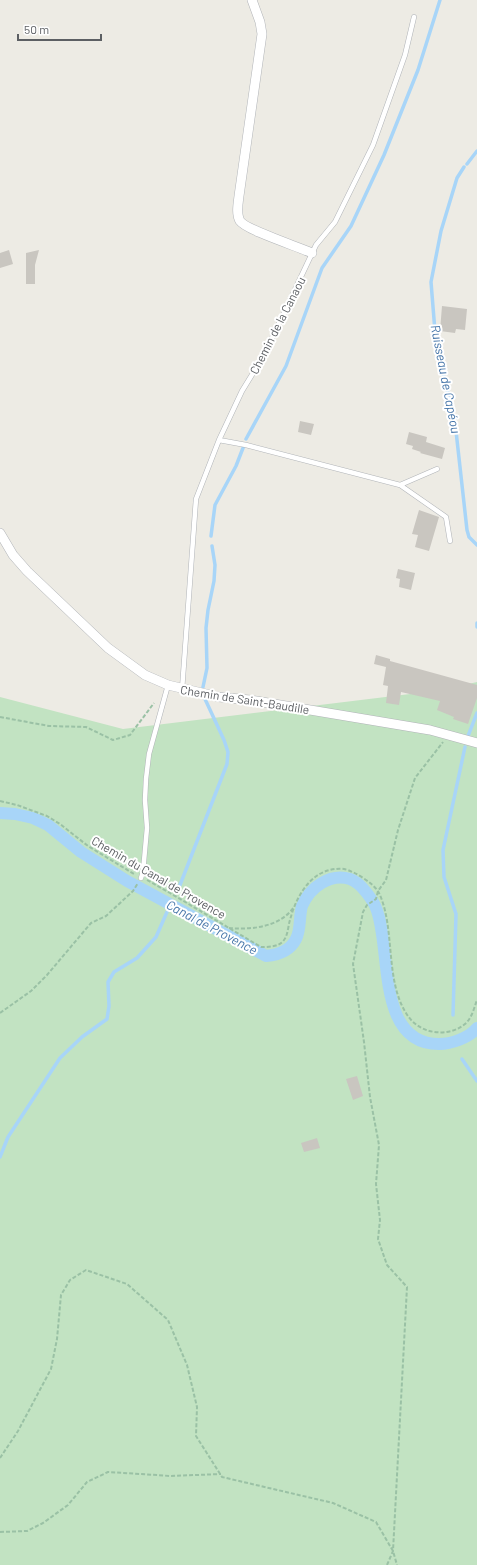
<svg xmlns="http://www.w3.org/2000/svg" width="477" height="1565" viewBox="0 0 477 1565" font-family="Barlow,sans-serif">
<rect width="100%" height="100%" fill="#edebe4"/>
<!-- green -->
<path fill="#c2e3c2" d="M477,682v883h-477v-868l123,32 320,-39z"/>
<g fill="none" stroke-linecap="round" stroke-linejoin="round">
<!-- stream -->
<path stroke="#a8d5f8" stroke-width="3.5" d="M467,164l10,-13
M464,167l-7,11 -16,53 -10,51 5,62 19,78 12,108 2,7 8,8
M246,439l40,-73 36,-98 29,-42 33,-71 34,-85 22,-70
M211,536l4,-31 21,-39 7,-18
M477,623v4
M203,687l4,-19 -1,-40 2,-18 6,-29 1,-16 -3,-19
M468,736l9,-23
M180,885l47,-121 1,-12 -4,-12 -19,-41
M453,1015l3,-101 -12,-37 -1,-27 22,-103
M462,1059l15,22
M0,1157l8,-20 52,-79 22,-21 25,-18 2,-13 -1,-24 6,-10 23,-14 19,-21 11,-25"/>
<!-- canal -->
<path stroke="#a8d5f8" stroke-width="12" d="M0,813l15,1 18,4 15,7 33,27 46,29 139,75c11,-1 24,-5 30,-17 5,-9 3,-23 6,-33 8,-19 28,-33 48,-27 6,2 12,8 16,13 4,5 8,10 10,16 16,39 -1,136 63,136 12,0 30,-6 38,-16"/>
</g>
<!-- building -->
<path fill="#c9c6c0" d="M9,250l4,14 -13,4v-15z
M39,250l-4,15v19h-9v-31z
M442,306l25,3 -2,21 -9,-1 -1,4 -15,-2z
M300,421l14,3 -3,11 -13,-3z
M409,432l18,5 -1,5 19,6 -3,11 -22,-6 1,-1 -9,-3 1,-3 -7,-2z
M419,510l20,7 -10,34 -14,-4 3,-12 -6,-1z
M398,569l17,4 -4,17 -12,-3 1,-8 -4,-1z
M376,655l14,4v2l87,24v13l-9,26 -15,-5 1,-2 -17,-7 3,-9 -39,-9 -2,13 -13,-2 2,-17 -5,-1 3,-18 -12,-3z
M357,1076l6,20 -10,4 -7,-21z
M317,1138l3,10 -16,4 -3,-9z"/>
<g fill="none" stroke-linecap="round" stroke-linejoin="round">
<defs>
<path id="lane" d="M219,440l27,5 154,40 46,32 4,24
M400,485l37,-16
M182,690l14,-191 23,-59 23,-49 21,-34 53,-112 19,-23 38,-77 32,-90 9,-38
M141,878l2,-6 4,-44 -2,-28 1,-21 3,-25 19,-69"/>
<path id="street" d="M252,0l8,22 2,12 -23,162c-1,8 -3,18 1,25 6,9 59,26 72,32
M0,533l13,22 14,16 81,77 37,27 23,10 51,12 31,3 180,30 47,13"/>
</defs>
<!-- lane casing -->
<use href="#lane" stroke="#b1b4b8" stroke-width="5.5"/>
<!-- street casing -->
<use href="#street" stroke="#b1b4b8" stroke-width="10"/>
<!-- path -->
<path stroke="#9ac1a5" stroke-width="2" stroke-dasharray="4 2" stroke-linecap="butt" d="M0,717l49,9 37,1 27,13 17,-5 24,-32
M0,801l17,4 30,11 13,8 28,22 46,28
M147,880l23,13 91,54c8,0 18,0 23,-7 4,-5 4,-14 6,-20 7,-27 24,-54 54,-51 10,2 31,15 35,24 17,36 5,89 29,123 12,18 40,22 57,8 7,-6 9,-16 12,-24
M229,928c23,2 51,-1 65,-21
M0,1013l31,-22 16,-16 44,-52 15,-7 27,-25 5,-8
M0,1458l18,-27 33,-62 6,-30 4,-44 9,-15 16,-10 41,14 41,36 19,45 10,42 -1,29 26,41 111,26 43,19 17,29 4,14
M0,1532l27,-1 16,-8 25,-18 19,-23 21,-10 63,4 50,-2
M387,1565l6,-14 14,-264 -20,-22 -9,-26 2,-19 -4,-36 3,-39 -9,-48 -6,-55 -11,-78 10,-52 4,-7 9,-6 2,-8 8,-11 12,-50 17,-52 28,-36"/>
<!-- lane -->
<use href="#lane" stroke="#fff" stroke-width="4.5"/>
<!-- street -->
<use href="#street" stroke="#fff" stroke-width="9"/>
</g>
<g text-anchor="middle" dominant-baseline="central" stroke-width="4" stroke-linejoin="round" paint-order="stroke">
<!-- street labels -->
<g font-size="12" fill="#5c5f63" stroke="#fff">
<text transform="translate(277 325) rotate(-63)">Chemin de la Canaou</text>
<text transform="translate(245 699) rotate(9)">Chemin de Saint-Baudille</text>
<text transform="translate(159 877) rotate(30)">Chemin du Canal de Provence</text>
</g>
<!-- water labels -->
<g font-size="13" font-style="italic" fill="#4776a9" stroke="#fff">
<text transform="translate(446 379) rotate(79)">Ruisseau de Capéou</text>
<text transform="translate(212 927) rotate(28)">Canal de Provence</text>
</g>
</g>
<!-- scale -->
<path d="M18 34v6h83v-6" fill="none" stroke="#5c5f63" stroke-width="2"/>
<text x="24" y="34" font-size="12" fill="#5c5f63" stroke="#ffffff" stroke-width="3" paint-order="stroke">50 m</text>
</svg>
